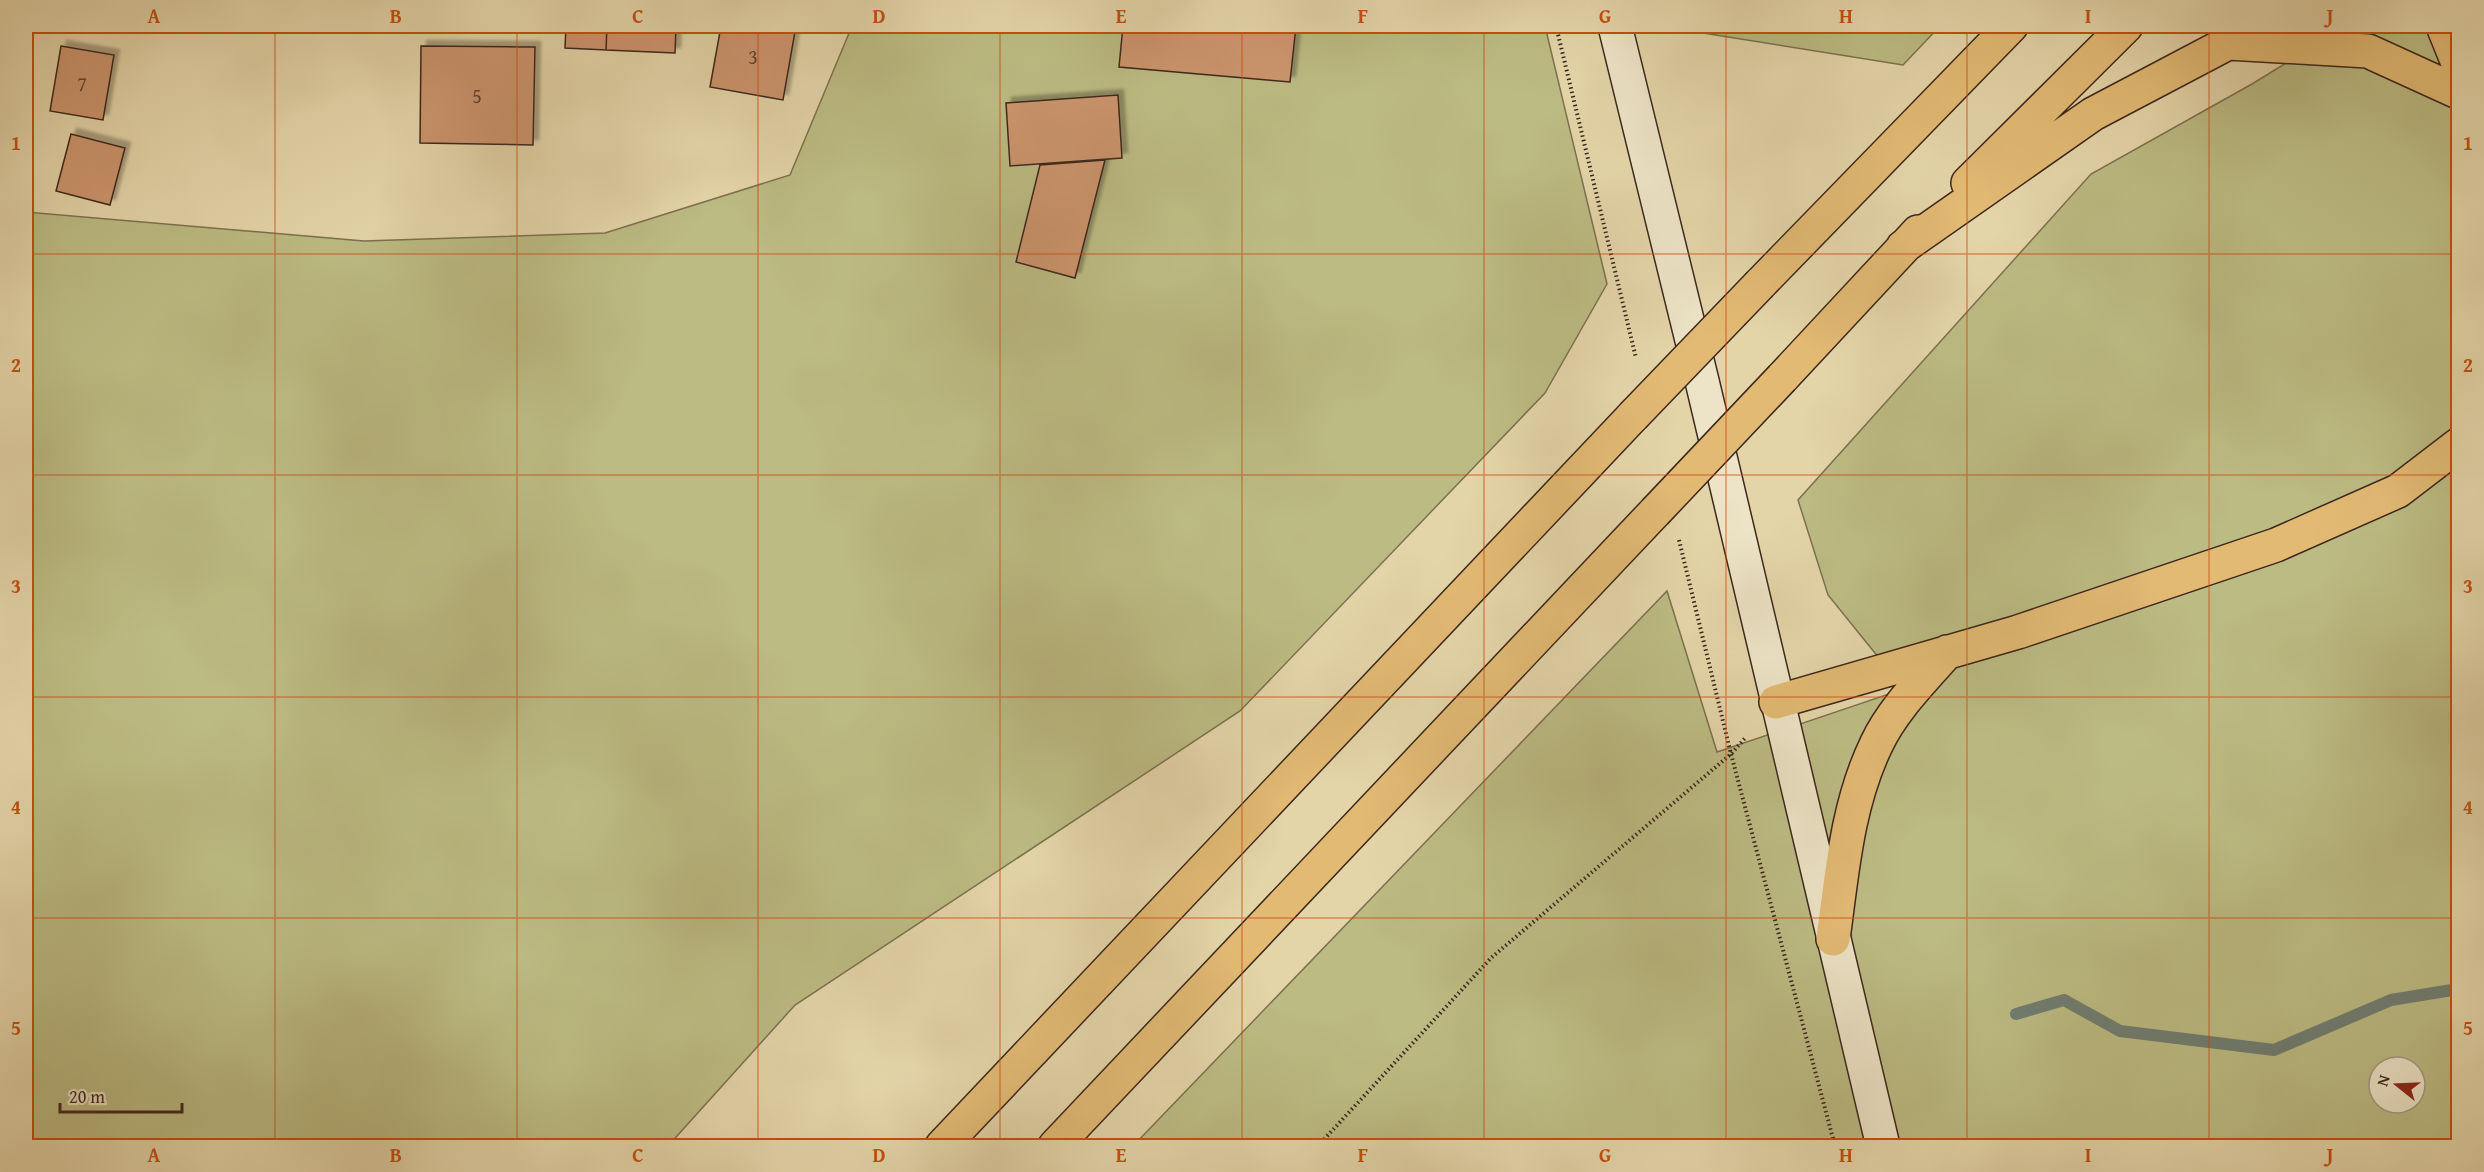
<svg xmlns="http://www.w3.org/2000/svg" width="2484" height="1172" viewBox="0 0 2484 1172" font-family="'Gentium Book Plus',serif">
<defs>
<filter id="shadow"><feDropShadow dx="5.5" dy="-5.5" stdDeviation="1.5" flood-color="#0004"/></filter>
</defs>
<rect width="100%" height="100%" fill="#e4d5a9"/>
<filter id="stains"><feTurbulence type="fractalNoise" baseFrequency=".00333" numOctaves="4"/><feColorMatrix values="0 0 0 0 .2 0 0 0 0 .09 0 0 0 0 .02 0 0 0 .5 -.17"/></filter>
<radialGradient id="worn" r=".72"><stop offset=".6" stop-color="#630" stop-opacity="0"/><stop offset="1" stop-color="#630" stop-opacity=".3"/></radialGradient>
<!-- green -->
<path fill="#bcbb83" stroke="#7c7150" stroke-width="1.5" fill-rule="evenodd" d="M852,26h693l62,258 -62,109 -305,318 -445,294 -127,141h-642v-934l338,29 241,-8 185,-58z
M1690,26h250l-37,39 -212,-34z
M2346,26h112v1120h-1325l534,-555 50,161 187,-63 -76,-94 -30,-95 293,-326 161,-90zM2379,1067h36v36h-36z"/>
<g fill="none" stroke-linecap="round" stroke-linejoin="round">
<!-- stream -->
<path stroke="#717e72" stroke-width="12" d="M2016,1014l48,-14 56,31 154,19 117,-50 67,-11"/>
</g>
<!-- building -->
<path fill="#cc956e" stroke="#3c271c" stroke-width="1.5" filter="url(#shadow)" d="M566,26h41l-1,24 -41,-2z
M607,26h69l-1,27 -69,-3z
M721,26h75l-13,74 -73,-13z
M1123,26h173l-6,56 -171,-15z
M61,46l53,9 -11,65 -53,-9z
M421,46l114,1 -2,98 -113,-2z
M1118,95l4,63 -112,8 -4,-63z
M71,134l54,14 -15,57 -54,-14z
M1105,160l-30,118 -59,-16 24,-97z"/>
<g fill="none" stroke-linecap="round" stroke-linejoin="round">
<defs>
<path id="secondary" d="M1615,26l87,355 181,765"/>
<path id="highway" d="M2443,26l15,37
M1968,183l158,-157
M1903,247l190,-133 135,-71 140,8 90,41
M1760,284l251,-258
M1782,378l136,-146
M1776,702l242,-70 258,-87 122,-54 60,-46
M1833,939c9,-66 14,-135 44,-196 16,-34 46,-63 70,-91
M942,1146l691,-730
M1055,1146l600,-634"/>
</defs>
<!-- secondary casing -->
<use href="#secondary" stroke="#3c271c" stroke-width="36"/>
<!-- highway casing -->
<use href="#highway" stroke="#3c271c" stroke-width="36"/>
<!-- path -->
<path stroke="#3c271c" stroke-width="4" stroke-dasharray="1.5 3" stroke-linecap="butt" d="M1556,26l80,332
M1679,540l52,214 104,392
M1318,1146l173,-188 240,-204 15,-17"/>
<!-- secondary -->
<use href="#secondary" stroke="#ede4c7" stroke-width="33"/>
<!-- highway -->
<use href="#highway" stroke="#e2ba74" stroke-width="33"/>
<defs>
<path id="highway-bridge" d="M1633,416l127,-132
M1655,512l127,-134"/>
</defs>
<!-- highway-bridge casing -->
<use href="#highway-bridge" stroke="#3c271c" stroke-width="36" stroke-linecap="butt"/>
<!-- highway-bridge -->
<use href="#highway-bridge" stroke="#e2ba74" stroke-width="33"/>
</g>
<!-- grid -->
<path fill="none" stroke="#c64f0f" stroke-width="1.5" stroke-opacity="0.55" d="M275,26v1120M517,26v1120M758,26v1120M1000,26v1120M1242,26v1120M1484,26v1120M1726,26v1120M1967,26v1120M2209,26v1120M26,254h2432M26,475h2432M26,697h2432M26,918h2432"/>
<g text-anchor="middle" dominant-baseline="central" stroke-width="5" stroke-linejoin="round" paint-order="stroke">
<!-- number labels -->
<g font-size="20" fill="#604230">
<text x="753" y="56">3</text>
<text x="82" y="83">7</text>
<text x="477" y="95">5</text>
</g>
</g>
<!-- margin -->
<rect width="2484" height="1172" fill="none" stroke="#e4d5a9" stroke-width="66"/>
<!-- north arrow -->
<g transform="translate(2397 1085) rotate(288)"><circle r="28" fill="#ede4c7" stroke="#a69883" stroke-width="1.5"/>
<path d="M0-4.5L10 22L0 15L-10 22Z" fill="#8f2418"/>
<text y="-9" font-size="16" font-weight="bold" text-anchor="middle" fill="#3c271c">N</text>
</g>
<!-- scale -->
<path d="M60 1103v9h122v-9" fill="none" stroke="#3c271c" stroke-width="3"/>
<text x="69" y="1103" font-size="18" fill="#3c271c" stroke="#ede4c7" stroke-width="4.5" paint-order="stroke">20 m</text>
<rect x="33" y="33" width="2418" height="1106" fill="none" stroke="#c64f0f" stroke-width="2"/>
<g font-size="20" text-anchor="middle" font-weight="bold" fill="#c64f0f">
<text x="154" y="23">A</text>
<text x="396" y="23">B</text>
<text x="638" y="23">C</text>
<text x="879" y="23">D</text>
<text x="1121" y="23">E</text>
<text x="1363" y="23">F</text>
<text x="1605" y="23">G</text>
<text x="1846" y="23">H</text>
<text x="2088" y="23">I</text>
<text x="2330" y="23">J</text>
<text x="16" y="150">1</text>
<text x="2468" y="150">1</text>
<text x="16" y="372">2</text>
<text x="2468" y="372">2</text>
<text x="16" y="593">3</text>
<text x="2468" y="593">3</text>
<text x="16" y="814">4</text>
<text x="2468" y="814">4</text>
<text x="16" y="1035">5</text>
<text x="2468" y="1035">5</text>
<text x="154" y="1162">A</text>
<text x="396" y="1162">B</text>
<text x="638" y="1162">C</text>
<text x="879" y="1162">D</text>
<text x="1121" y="1162">E</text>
<text x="1363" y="1162">F</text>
<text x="1605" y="1162">G</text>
<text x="1846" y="1162">H</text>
<text x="2088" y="1162">I</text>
<text x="2330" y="1162">J</text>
</g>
<rect width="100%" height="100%" filter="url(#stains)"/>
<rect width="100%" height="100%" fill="url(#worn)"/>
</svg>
